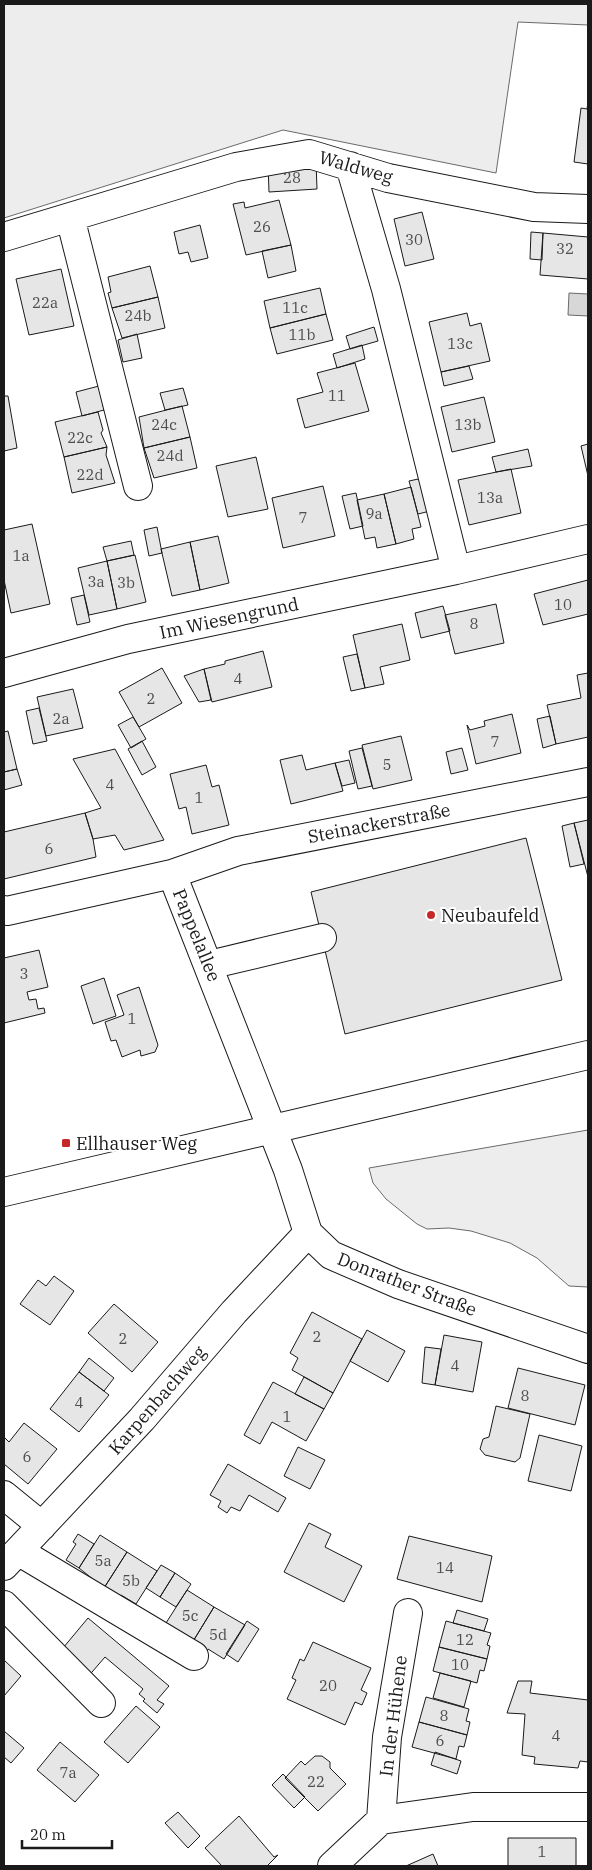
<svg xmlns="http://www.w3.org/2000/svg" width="592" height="1870" viewBox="0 0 592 1870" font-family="'IBM Plex Serif',serif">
<rect width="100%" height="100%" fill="#fff"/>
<!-- green -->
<path fill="#ededed" stroke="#6a6a6a" d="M4,4h584v21l-70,-3 -22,151 -213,-43 -279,88z
M588,1130v157l-19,-1 -32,-28 -27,-15 -39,-12 -22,-3 -22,1 -10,-5 -31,-25 -13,-16 -4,-15z"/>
<!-- water -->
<path fill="#d7d7d7" stroke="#6a6a6a" d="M569,293l19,1v22l-20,-1z"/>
<!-- building -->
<path fill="#e6e6e6" stroke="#1a1a1a" d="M588,102v62l-14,-2 7,-54 6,1z
M316,162l1,27 -48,3 -1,-28z
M279,200l12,45 -45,10 -13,-51 11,-2 1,6z
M422,212l12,47 -29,7 -11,-47z
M200,225l8,33 -17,4 -3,-10 -9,2 -5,-22z
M531,232l12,1 -1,27 -12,-1z
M543,233l45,4v42l-48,-4z
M291,245l5,26 -28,7 -6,-27z
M150,266l8,31 -46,11 -4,-15 3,-1 -3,-15z
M61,269l13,57 -45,9 -13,-56z
M320,288l6,26 -56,14 -6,-27z
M158,297l7,31 -43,10 -10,-30z
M467,313l3,13 11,-3 9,38 -49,11 -12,-50z
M326,314l7,26 -56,14 -7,-26z
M374,327l4,14 -28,8 -4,-13z
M137,334l5,24 -19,4 -5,-22z
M362,345l3,14 -28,9 -4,-14z
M355,363l14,48 -64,17 -8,-29 26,-7 -6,-19z
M469,366l4,13 -29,7 -3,-14z
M99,386l5,24 -22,6 -6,-24z
M183,388l5,17 -23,5 -5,-17z
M4,396h4l9,52 -13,3z
M484,397l11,45 -43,10 -11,-45z
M182,406l8,31 -46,11 -5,-31z
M98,412l5,18 -2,3 6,14 -43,10 -9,-35z
M190,437l7,31 -43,10 -10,-30z
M588,444v32l-7,-30z
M107,447l-1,8 9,28 -43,10 -8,-36z
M528,449l4,17 -36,6 -4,-15z
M256,457l12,52 -40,8 -12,-51z
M511,469l10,44 -52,12 -11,-45z
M423,478l7,33 -12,3 -9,-33z
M323,486l12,50 -52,12 -11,-50z
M411,487l10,40 -9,2 2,10 -18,5 -12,-50z
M356,493l7,33 -13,3 -8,-33z
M384,494l12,50 -19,4 -2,-11 -10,2 -8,-39z
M32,524l18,80 -39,9 -7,-33v-50z
M157,527l5,26 -13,3 -5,-26z
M218,536l11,47 -29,7 -10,-48z
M131,541l3,14 -27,6 -4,-14z
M190,542l10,48 -28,6 -11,-47z
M135,555l11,47 -29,7 -10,-48z
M107,561l10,48 -28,6 -11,-47z
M588,580v34l-45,11 -9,-31z
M84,595l6,27 -13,3 -6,-27z
M496,604l8,39 -49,11 -10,-39z
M443,606l7,25 -29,7 -6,-25z
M402,624l8,36 -30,7 4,17 -19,4 -12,-53z
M263,651l9,36 -60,15 -8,-33 21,-5v-3z
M357,654l8,34 -14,3 -8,-34z
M162,668l20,35 -43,24 -20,-35z
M204,669l7,31 -12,2 -15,-26z
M588,673v64l-32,7 -9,-39 34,-7 -4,-23z
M73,689l10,39 -37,8 -9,-39z
M39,708l8,33 -14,3 -7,-33z
M512,714l9,39 -45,11 -9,-39 3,5 15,-4 -1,-5z
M550,716l6,28 -13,4 -6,-29z
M133,717l13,22 -15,9 -13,-23z
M8,731l9,38 -13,3v-40z
M401,736l11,44 -39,9 -11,-44z
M142,741l14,26 -14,8 -14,-26z
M362,748l10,38 -14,3 -9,-38z
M462,748l6,22 -17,4 -5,-22z
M115,749l49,91 -40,10 -9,-15 -22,4 -8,-26 16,-5 -28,-49z
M302,755l4,15 29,-7 8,28 -52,13 -11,-44z
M349,760l6,23 -13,3 -7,-23z
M206,765l6,22 7,-2 10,40 -37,9 -6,-27 -7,2 -9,-35z
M17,769l5,16 -18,5v-18z
M85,813l8,26 3,18 -92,22v-47z
M588,820v57l-14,-54z
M574,823l10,41 -14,3 -8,-41z
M526,838l36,142 -217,54 -34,-142z
M39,950l9,37 -21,5 2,8 7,-1 2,10 6,-1 1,5 -41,10v-65z
M104,978l12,38 -23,8 -12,-38z
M139,987l19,58 -3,7 -14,4 -1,-6 -18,7 -6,-17 -5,1 -6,-19 19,-7 -7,-20z
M54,1276l20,15 -24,34 -30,-21 18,-24 8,6z
M114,1304l44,38 -26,30 -44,-39z
M312,1312l50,27 -29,54 -41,-23 6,-12 -8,-5z
M367,1330l38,21 -17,31 -38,-21z
M444,1335l38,7 -9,50 -38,-7z
M425,1347l16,2 -6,36 -13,-2z
M89,1358l25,20 -10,13 -25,-19z
M518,1368l67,17 -10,40 -67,-17z
M79,1372l30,23 -30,37 -29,-23z
M304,1377l29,16 -9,16 -29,-15z
M273,1382l51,27 -18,32 -34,-19 -12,22 -16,-9z
M496,1406l34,8 -10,44 -5,4 -30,-7 -5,-6 3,-10 6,-2z
M24,1423l33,26 -29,35 -24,-20v-27l5,5z
M539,1435l43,11 -11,45 -43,-10z
M298,1447l27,13 -15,29 -26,-13z
M228,1464l58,34 -8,14 -29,-17 -9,16 -9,-4 -4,6 -9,-6 3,-6 -11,-6z
M309,1523l22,11 -6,13 37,19 -18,36 -60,-30z
M78,1534l16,10 -15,24 -13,-8 10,-16 -3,-2z
M100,1535l27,17 -23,36 -25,-20z
M409,1536l83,20 -10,46 -85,-23z
M127,1552l30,19 -21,33 -15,-9 -2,3 -15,-10z
M161,1565l14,8 -15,24 -14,-9z
M175,1573l16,11 -15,23 -16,-10z
M187,1590l27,17 -22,36 -26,-20z
M214,1607l31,18 -21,34 -16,-10 -1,3 -15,-9z
M457,1610l31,9 -4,12 -31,-8z
M88,1618l81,68 -12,14 7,4 -7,9 -14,-12 2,-2 -6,-5 4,-5 -38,-32 -19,22 -23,-31z
M247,1621l12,8 -21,33 -12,-8z
M446,1621l45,12 -4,12 3,1 -3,13 -48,-12z
M313,1642l58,26 -10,22 6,3 -5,12 -7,-3 -10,23 -58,-26 9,-19 -4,-2 8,-19 4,2z
M439,1647l48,12 -3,12 -4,-1 -3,13 -44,-12z
M4,1660l17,16 -17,20z
M440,1673l31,8 -7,26 -31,-9z
M518,1681h14l-2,12 58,7v62l-8,-1 -2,7 -44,-4 1,-7 -13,-2 3,-41 -18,-1z
M426,1697l43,12 -3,12 4,1 -3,13 -48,-13z
M136,1706l24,21 -32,36 -24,-21z
M419,1722l48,13 -3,12 -5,-1 -3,13 -44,-12z
M4,1731l20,17 -13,15 -7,-6z
M60,1742l39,33 -24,27 -38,-32z
M435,1752l26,9 -4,13 -26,-9z
M315,1756h7l8,6v6l16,16 -28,27 -33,-33 16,-17 4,4z
M283,1774l22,23 -11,11 -22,-23z
M178,1812l22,24 -12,12 -23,-25z
M239,1816l35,41 4,-2 -11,11h-45l-17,-18z
M508,1838h68v28h-68z
M433,1854l5,12h-32z"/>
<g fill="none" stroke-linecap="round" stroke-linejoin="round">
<defs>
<path id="minor" d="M350,166l36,123 70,281
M70,217l68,269
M4,237l232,-70 73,-13 79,24 146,29 54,2
M4,673l124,-34 328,-69 132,-31
M172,874l66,-23 350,-69
M4,910l3,1 165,-37 116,296 20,63 23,22 67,29 190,65
M209,965l113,-27
M4,1495l38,31
M18,1551l176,105
M4,1566l138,-147 92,-107 74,-79
M4,1605l97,98
M381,1820l6,-83 21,-124
M332,1866l49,-46 92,-13h115"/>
<path id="major" d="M4,1192l584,-137"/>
</defs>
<!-- minor casing -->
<use href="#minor" stroke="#1a1a1a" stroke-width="30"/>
<!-- major casing -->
<use href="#major" stroke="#1a1a1a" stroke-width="30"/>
<!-- minor -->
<use href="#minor" stroke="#fff" stroke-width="28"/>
<!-- major -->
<use href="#major" stroke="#fff" stroke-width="28"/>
</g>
<!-- markers -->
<g fill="#c62828" stroke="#fff" stroke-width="2">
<circle cx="431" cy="915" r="5"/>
<rect x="61" y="1138" width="10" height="10" rx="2.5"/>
</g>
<g text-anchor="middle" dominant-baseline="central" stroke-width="4" stroke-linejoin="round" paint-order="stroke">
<!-- number labels -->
<g font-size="15" fill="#4d4d4d">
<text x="292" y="177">28</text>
<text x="262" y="226">26</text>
<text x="414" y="239">30</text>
<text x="565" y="248">32</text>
<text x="45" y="302">22a</text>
<text x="295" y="307">11c</text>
<text x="138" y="315">24b</text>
<text x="302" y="334">11b</text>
<text x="460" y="343">13c</text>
<text x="337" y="395">11</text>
<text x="164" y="424">24c</text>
<text x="468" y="424">13b</text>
<text x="80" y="437">22c</text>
<text x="170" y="455">24d</text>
<text x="90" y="474">22d</text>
<text x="490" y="497">13a</text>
<text x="374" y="513">9a</text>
<text x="303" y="517">7</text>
<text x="21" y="555">1a</text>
<text x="96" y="581">3a</text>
<text x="126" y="582">3b</text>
<text x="563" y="604">10</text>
<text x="474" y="623">8</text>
<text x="238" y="678">4</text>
<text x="151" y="698">2</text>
<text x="61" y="718">2a</text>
<text x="495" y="741">7</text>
<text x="387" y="764">5</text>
<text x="110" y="784">4</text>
<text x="199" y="797">1</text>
<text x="49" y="848">6</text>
<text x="24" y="973">3</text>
<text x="132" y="1018">1</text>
<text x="317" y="1336">2</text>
<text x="123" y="1338">2</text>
<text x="455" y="1365">4</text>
<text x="525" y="1395">8</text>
<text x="79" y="1402">4</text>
<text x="287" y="1416">1</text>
<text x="27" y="1456">6</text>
<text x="103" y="1560">5a</text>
<text x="445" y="1567">14</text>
<text x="131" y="1580">5b</text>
<text x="190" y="1615">5c</text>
<text x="218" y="1634">5d</text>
<text x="465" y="1639">12</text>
<text x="460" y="1664">10</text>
<text x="328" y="1685">20</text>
<text x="444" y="1715">8</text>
<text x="556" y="1735">4</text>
<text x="440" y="1740">6</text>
<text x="68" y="1772">7a</text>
<text x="316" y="1781">22</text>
<text x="542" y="1851">1</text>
</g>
<!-- street labels -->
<g font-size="18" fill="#1a1a1a" stroke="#fff">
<text transform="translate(356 167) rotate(16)">Waldweg</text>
<text transform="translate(229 618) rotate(-12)">Im Wiesengrund</text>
<text transform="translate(379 823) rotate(-11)">Steinackerstraße</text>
<text transform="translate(197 935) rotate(68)">Pappelallee</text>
<text transform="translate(407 1284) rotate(21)">Donrather Straße</text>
<text transform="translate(157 1400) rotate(-49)">Karpenbachweg</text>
<text transform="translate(393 1716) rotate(-83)">In der Hühene</text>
</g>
<!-- poi labels -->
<g font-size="18" fill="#1a1a1a" stroke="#fff" text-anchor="start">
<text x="441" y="915">Neubaufeld</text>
<text x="76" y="1143">Ellhauser Weg</text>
</g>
</g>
<!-- border -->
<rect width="592" height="1870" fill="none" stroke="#1a1a1a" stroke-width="10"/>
<!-- scale -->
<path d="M22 1840v8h90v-8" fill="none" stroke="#1a1a1a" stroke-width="2.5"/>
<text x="30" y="1840" font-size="15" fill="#1a1a1a" stroke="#ffffff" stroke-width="4" paint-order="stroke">20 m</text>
</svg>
